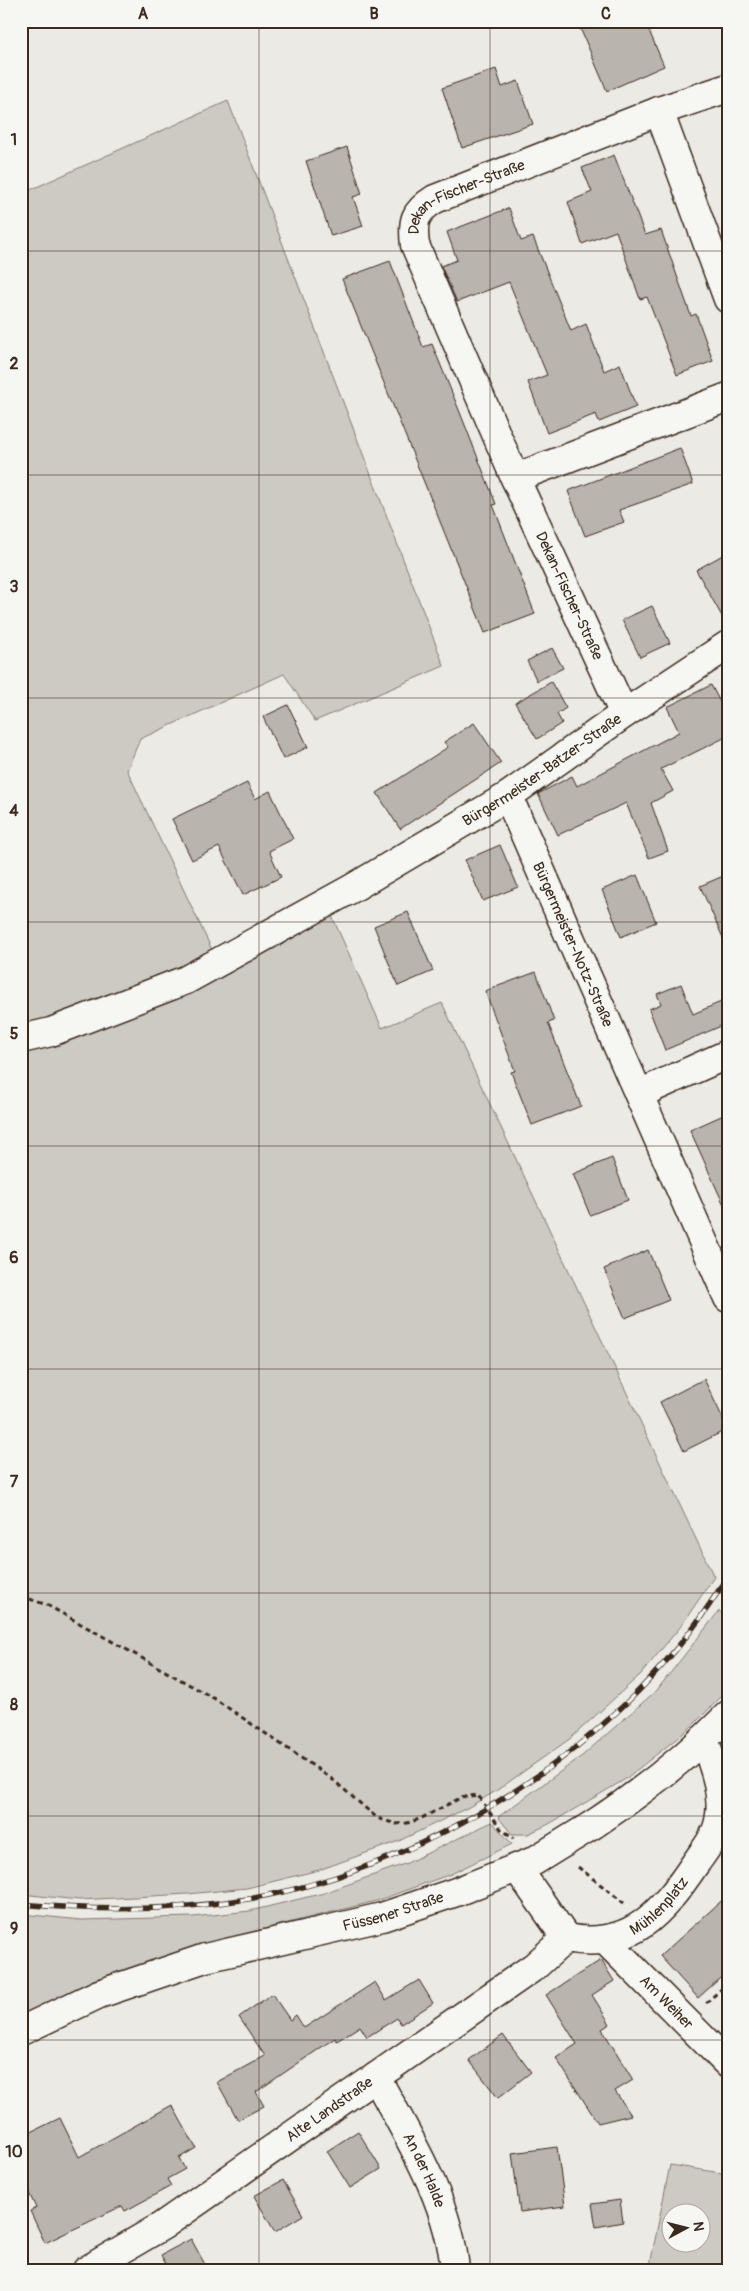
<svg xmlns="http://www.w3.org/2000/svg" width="749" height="2291" viewBox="0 0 749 2291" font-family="Pangolin,sans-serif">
<rect width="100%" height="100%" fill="#ebeae5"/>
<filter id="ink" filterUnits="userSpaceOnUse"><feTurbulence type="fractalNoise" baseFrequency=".02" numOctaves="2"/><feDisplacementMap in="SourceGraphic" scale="10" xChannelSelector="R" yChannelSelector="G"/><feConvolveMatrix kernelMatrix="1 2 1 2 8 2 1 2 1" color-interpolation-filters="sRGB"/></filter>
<g filter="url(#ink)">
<!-- green -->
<path fill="#cdcac4" stroke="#847a71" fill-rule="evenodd" d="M228,101l216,565 -129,55 -31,-47 -144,65 -13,31 86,182 -30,18 -162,60v-836z
M331,914l51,114 60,-25 272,574 -33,49 -40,48 -70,64 -75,53 -27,16 -70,34 -80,29 -72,18 -59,6 -109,6 -58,-6v-844z
M719,1611l9,6v73l-38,38 -66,52 -75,44 -21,10h-16l-14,-17 84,-61 75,-66z
M492,1822l20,22 -61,30 -75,27 -173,43 -110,36 -72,35v-101l60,6 112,-3 57,-6 74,-18 83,-30z
M670,2165l58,9v96h-79zM672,2214h30v30h-30z"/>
<!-- building -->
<path fill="#bab4ae" stroke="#3b2a1e" d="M577,21h68l19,45 -57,25z
M496,69l6,18 16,-6 15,43 -71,24 -20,-60z
M347,147l15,47 -9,3 10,29 -32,10 -25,-75z
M614,155l31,80 16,-5 30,86 5,-2 17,47 -36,14 -30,-78 -7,2 -24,-68 -34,13 -14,-42 24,-10 -10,-24z
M509,208l12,33 12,-4 38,94 15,-7 18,47 16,-7 16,43 -37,15 -3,-8 -49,19 -19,-51 19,-7 -38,-93 -52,20 -16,-36 16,-6 -10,-28z
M390,261l33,86 9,-3 27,66 37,94 -3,1 42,109 -50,19 -143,-354z
M680,448l13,36 -74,26 5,12 -39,14 -17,-45z
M728,552v75l-32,-57z
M652,606l18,37 -30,14 -18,-37z
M552,648l11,20 -26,13 -10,-20z
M551,682l15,26 -9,6 5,9 -25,16 -22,-36z
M711,685l17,32v19l-67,33 12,22 -22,12 17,48 -19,7 -23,-55 -68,32 -20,-41 34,-18 5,10 102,-54 -12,-25z
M288,705l20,42 -25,12 -20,-42z
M474,723l27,40 -101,66 -23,-36 71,-46 -4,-5z
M247,783l8,16 15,-8 23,48 -24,12 12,26 -38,18 -24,-48 -27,13 -20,-41z
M500,845l18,42 -35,14 -18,-41z
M728,874v75l-28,-63z
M637,875l19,47 -35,15 -19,-47z
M408,912l25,59 -35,15 -24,-60z
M536,972l18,49 -6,2 33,83 -49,19 -21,-53 4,-1 -30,-80z
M681,984l12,30 35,-15v24l-63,27 -16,-41 12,-5 -4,-10z
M728,1113v101l-38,-84z
M612,1158l16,42 -38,15 -17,-41z
M648,1250l21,50 -44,18 -21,-49z
M704,1379l24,50 -44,22 -24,-49z
M728,1895v76l-30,27 -38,-42z
M601,1960l13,21 -22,14 18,29 -8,5 31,51 -18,11 16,24 -33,8 -42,-65 21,-14 -31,-49z
M419,1980l14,23 -32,21 -4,-6 -30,19 -7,-11 -23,15 -2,-3 -79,54 8,14 -26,14 -21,-38 48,-26 -26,-39 33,-23 18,26 6,-5 8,13 71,-46 11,18z
M503,2035l28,37 -33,26 -29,-38z
M172,2105l24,43 -17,10 6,11 -18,10 4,7 -46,25 -3,-5 -77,37 -15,-32 6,-3 -15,-32v-39l39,-19 19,39z
M358,2131l23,38 -31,19 -23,-37z
M557,2147l8,59 -45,6 -8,-59z
M283,2180l20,35 -28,17 -21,-36z
M620,2200l3,22 -27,5 -4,-23z
M191,2239l17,31h-39l-8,-15z"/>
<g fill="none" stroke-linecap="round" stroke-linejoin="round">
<defs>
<g id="minor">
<path d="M659,111l69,188"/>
<path d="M515,478l213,-81"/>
<path id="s1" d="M624,714l-109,-236 -100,-233c-3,-24 -1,-33 20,-46l224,-88 69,-23"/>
<path id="s2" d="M508,796l220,502"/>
<path id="s3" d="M21,1039l30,-7 135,-52 165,-91 157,-93 116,-82 104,-69"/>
<path d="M639,1094l89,-40"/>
<path id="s4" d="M517,1868l49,70c64,13 96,-25 129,-74 9,-13 21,-27 24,-43 6,-28 -6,-56 -15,-82"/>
<path id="s5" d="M606,1941l122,123"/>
<path id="s6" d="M376,2077c32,60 73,123 79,193"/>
<path id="s7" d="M87,2270l75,-44 373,-260 31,-28"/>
</g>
<g id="major">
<path d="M594,1824c48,-32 93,-67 134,-109"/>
<path id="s8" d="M21,2031l78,-37 106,-36 177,-41 74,-25 78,-31"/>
</g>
</defs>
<!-- minor casing -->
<use href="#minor" stroke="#3b2a1e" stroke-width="31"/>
<!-- major casing -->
<use href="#major" stroke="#3b2a1e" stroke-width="31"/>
<!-- path -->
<path stroke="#3b2a1e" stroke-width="3" stroke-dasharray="5 4" stroke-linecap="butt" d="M21,1596l26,9 168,94 117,80 45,39 19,6 11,-1 13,-4 42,-22 16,-2 23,34 13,9
M578,1867l46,36
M706,2003l22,-20"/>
<!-- minor -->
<use href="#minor" stroke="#f6f6f2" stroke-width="28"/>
<!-- major -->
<use href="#major" stroke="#f6f6f2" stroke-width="28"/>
<defs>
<path id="rail" d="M21,1904c75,7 152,7 227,-5 185,-32 385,-160 480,-324"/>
</defs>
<!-- rail casing -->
<use href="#rail" stroke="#3b2a1e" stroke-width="5.5"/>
<!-- rail -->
<use href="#rail" stroke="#f6f6f2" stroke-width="4" stroke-dasharray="11" stroke-linecap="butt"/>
<defs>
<path id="major-bridge" d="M534,1861l60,-37"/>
</defs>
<!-- major-bridge casing -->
<use href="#major-bridge" stroke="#3b2a1e" stroke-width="31" stroke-linecap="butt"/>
<!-- major-bridge -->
<use href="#major-bridge" stroke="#f6f6f2" stroke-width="28"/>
</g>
</g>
<!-- grid -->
<path fill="none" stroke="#3b2a1e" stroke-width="1" stroke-opacity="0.55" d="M259,21v2249M490,21v2249M21,251h707M21,475h707M21,698h707M21,922h707M21,1146h707M21,1369h707M21,1593h707M21,1816h707M21,2040h707"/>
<g text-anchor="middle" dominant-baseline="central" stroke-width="4.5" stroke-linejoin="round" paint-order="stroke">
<!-- street labels -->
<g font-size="15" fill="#3b2a1e" stroke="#f6f6f2">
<text stroke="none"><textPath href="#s1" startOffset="594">Dekan-Fischer-Straße</textPath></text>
<text transform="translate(569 596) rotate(65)">Dekan-Fischer-Straße</text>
<text stroke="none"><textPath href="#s3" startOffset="589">Bürgermeister-Batzer-Straße</textPath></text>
<text stroke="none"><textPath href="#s2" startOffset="162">Bürgermeister-Notz-Straße</textPath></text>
<text stroke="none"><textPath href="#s4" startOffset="190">Mühlenplatz</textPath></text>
<text stroke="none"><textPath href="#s8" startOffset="392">Füssener Straße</textPath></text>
<text stroke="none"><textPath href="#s5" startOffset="86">Am Weiher</textPath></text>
<text stroke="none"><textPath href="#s7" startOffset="291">Alte Landstraße</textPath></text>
<text stroke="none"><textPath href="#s6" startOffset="105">An der Halde</textPath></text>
</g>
</g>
<!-- margin -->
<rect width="749" height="2291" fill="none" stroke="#f6f6f2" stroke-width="55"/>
<!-- north arrow -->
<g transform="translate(686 2228) rotate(83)"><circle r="24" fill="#f6f6f2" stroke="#aba49d"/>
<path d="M0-4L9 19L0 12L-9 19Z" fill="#3b2a1e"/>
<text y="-8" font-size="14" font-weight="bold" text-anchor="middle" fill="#3b2a1e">N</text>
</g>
<rect x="28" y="28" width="694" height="2236" fill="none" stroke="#3b2a1e" stroke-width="2"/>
<g font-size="16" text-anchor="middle" font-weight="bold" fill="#3b2a1e">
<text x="143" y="19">A</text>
<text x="374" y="19">B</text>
<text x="606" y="19">C</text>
<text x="14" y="145">1</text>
<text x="14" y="369">2</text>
<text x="14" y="592">3</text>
<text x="14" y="816">4</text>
<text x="14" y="1039">5</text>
<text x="14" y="1263">6</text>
<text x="14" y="1487">7</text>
<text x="14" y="1710">8</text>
<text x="14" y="1934">9</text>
<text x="14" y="2157">10</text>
</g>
</svg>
